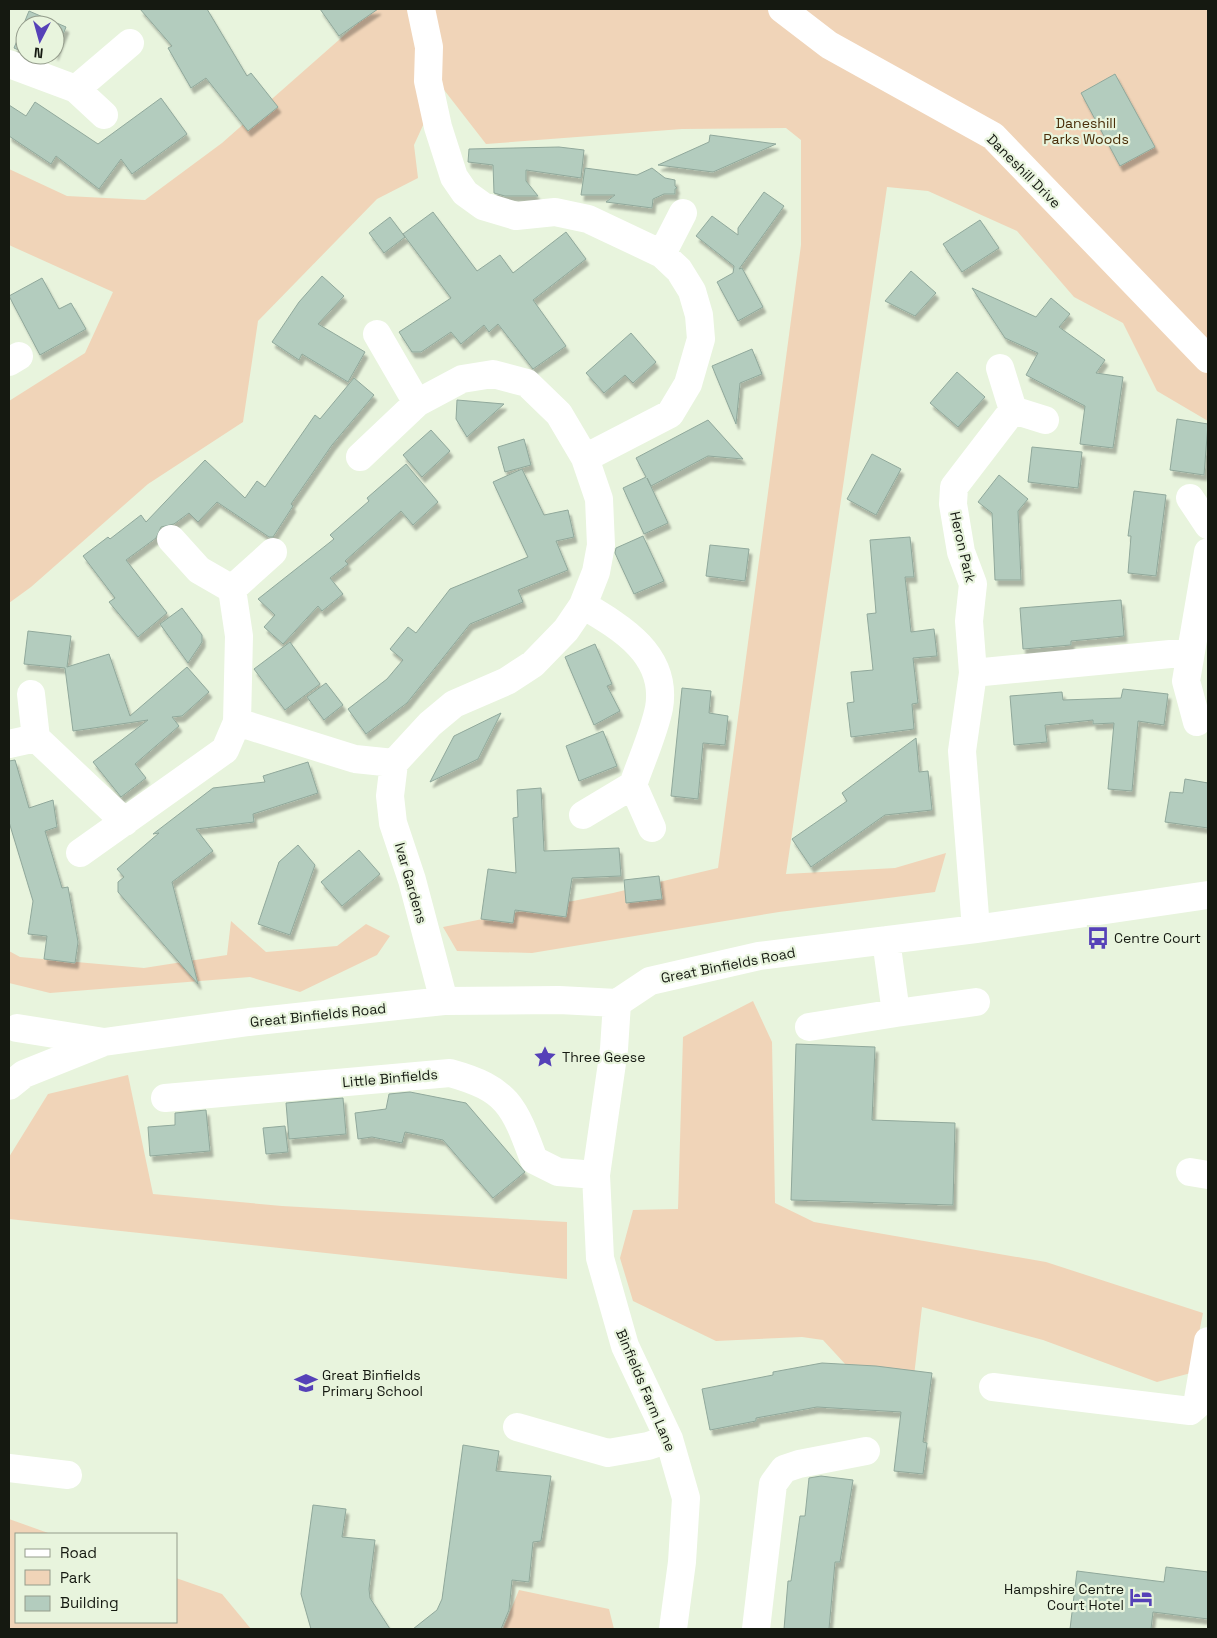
<svg xmlns="http://www.w3.org/2000/svg" width="1217" height="1638" viewBox="0 0 1217 1638" font-family="'Space Grotesk',sans-serif">
<defs>
<filter id="shadow"><feDropShadow dx="3" dy="5.5" stdDeviation="1" flood-color="#0004"/></filter>
</defs>
<rect width="100%" height="100%" fill="#e8f4dd"/>
<!-- green -->
<path fill="#f0d4b8" d="M374,9h834v412l-51,-30 -34,-68 -49,-26 -57,-66 -89,-40 -41,-4 -101,687 109,-6 51,-15 -11,39 -156,20 -247,41 -75,-2 -14,-24 170,-34 105,-25 83,-623v-105l-15,-12 -104,1 -196,15 -45,-58 -27,59 4,33 -41,21 -119,122 -15,101 -95,62 -117,103 -22,16v-202l76,-48 28,-61 -104,-47v-76l58,27 78,4 77,-57z
M231,921l35,31 71,-6 29,-22 24,12 -13,19 -77,37 -50,-15 -200,16 -41,-10v-32l11,6 124,11 83,-13z
M753,1001l19,41 3,161 39,19 232,40 157,51 -12,60 -34,9 -114,-42 -121,-33 -8,69 -56,2 -35,-38 -21,-3 -86,4 -83,-40 -13,-43 13,-48 45,-1 5,-172z
M128,1075l25,119 129,12 285,16v57l-558,-60v-62l39,-63z
M9,1519l42,15h-35v88h160v-44l46,16 29,35h-242z
M519,1590l90,19 5,20h-111z"/>
<!-- building -->
<path fill="#b3ccbe" stroke="#90a89b" filter="url(#shadow)" d="M140,9h67l40,67 4,-3 27,34 -30,24 -42,-53 -15,10 -23,-40 4,-2z
M320,9h58l-39,27z
M29,11l37,16 -11,28v-30h-30v28l-11,-5z
M1115,74l40,73 -35,19 -39,-73z
M161,98l26,36 -55,40 -11,-15 -22,30 -43,-33 -5,8 -42,-28v-31l17,11 9,-14 63,42z
M710,135l66,9 -63,28 -55,-7 51,-23z
M559,147l25,3 -3,28 -55,-8v11l12,15h-33l-11,-3 -1,-28 -25,-3 1,-13z
M585,168l52,7 15,-7 13,10 10,2v6l2,2 -2,1v5h-11l-11,5 -1,9 -46,-6 9,-7h-34z
M764,192l20,14 -45,63 3,-1 21,39 -25,14 -21,-39 16,-9 1,-7 -38,-30 16,-20 26,19v-7z
M433,212l44,59 23,-16 13,18 53,-41 20,27 -53,41 33,46 -33,23 -35,-45 -9,8 -5,-7 -23,19 -10,-12 -30,20h-9l-13,-20 52,-34 -48,-64z
M390,217l15,20 -21,16 -15,-20z
M980,220l19,28 -37,24 -19,-28z
M911,271l25,22 -21,23 -30,-15z
M322,276l22,20 -26,28 47,28 -17,30 -46,-28 -3,6 -27,-18 27,-40z
M42,278l17,31 12,-6 15,26 -46,26 -31,-59z
M972,288l64,29 15,-19 19,16 -11,13 46,33 -9,13 27,4 -10,71 -33,-4 5,-38 -59,-31 12,-22 -33,-15z
M631,333l25,29 -23,21 -8,-8 -21,18 -18,-20z
M752,349l10,25 -22,9 -4,41 -24,-58z
M957,372l28,25 -27,30 -28,-24z
M354,378l20,17 -42,50 -41,59 2,2 -20,31h-4l-52,-35 -19,20 -9,-9 -15,11 -13,3 -5,11 -30,22 41,53 -29,24 -29,-35 6,-4 -32,-42 25,-19 2,2 31,-24 5,7 59,-62 40,38 12,-17 8,6 50,-72 5,4z
M457,400l47,4 -37,33 -11,-18z
M1177,419l31,5 -4,51 -34,-5z
M708,420l35,39 -35,-3 -57,30 -4,-8 21,45 -24,11 -21,-46 23,-11 -10,-19z
M431,430l19,21 -28,26 -19,-22z
M524,439l7,26 -26,7 -7,-25z
M1032,447l50,5 -4,36 -50,-6z
M872,454l29,15 -25,46 -29,-16z
M406,464l32,38 -25,23 -12,-14 -56,50 3,3 -18,14 13,16 -21,17 -4,-5 -35,38 -19,-17 11,-12 -17,-16 76,-60 -4,-4 39,-34 -2,-3z
M522,469l22,46 24,-5 6,27 -18,4 12,29 -50,20 5,12 -53,22 -63,79 -41,31 -18,-25 39,-30 16,-19 -13,-11 18,-22 8,6 34,-44 78,-32 -35,-75z
M999,475l29,24 -10,12 3,69h-26l-3,-67 -14,-11z
M1134,491l32,4 -10,81 -28,-3 3,-37h-3z
M643,536l21,45 -30,13 -19,-41 1,-5z
M910,537l4,40h-9l6,55 23,-3 3,27 -24,2 5,45 -6,1 2,25 -63,8 -4,-34 7,-1 -3,-30 22,-2 -6,-56 9,-1 -6,-73z
M710,545l39,4 -4,32 -39,-5z
M1121,600l3,36 -53,5v4l-48,4 -3,-41z
M182,608l20,27v7l-14,21 -28,-39z
M28,631l43,5 -4,31 42,-13 21,62 57,-49 22,25 -27,24 -10,1 7,9 -44,38 11,14 -25,19 -28,-35 55,-42 -75,11 -8,-63 -41,-4z
M290,642l30,42 -35,26 -31,-41z
M595,644l17,40 -5,2 13,25 -26,14 -29,-68z
M326,683l17,22 -19,15 -17,-23z
M682,688l29,3 -2,22 19,3 -3,29 -22,-2 -5,56 -27,-3z
M1123,689l45,5 -4,31 -26,-4 -6,70 -24,-2 6,-66 -21,1v-4l-48,5 2,17 -33,3 -4,-49 52,-4 1,8 58,-2z
M501,713l-23,46 -48,23 24,-46z
M603,731l14,35 -38,15 -13,-35z
M916,738l3,34 9,-1 4,39 -47,5 -74,52 -19,-28 55,-38 -5,-8z
M15,760l14,48 24,-8 4,27 -12,4 17,57 6,-1 10,55 -3,21 -31,-4 3,-23 -19,-2 5,-33 -24,-79v-61z
M308,762l10,31 -65,21 1,8 -58,7 17,22 -41,31 26,102 -80,-92v-10l6,-5 -7,-8 42,-36 -6,1 60,-46 52,-6 -2,-6z
M1185,779l23,4v45l-43,-6 5,-30 13,1z
M541,788l3,63 75,-3 2,28 -49,2 -6,39 -51,-7 -2,13 -32,-4 7,-50 28,4 -3,-55 5,-1 -1,-27z
M298,845l17,20 -25,70 -32,-11 21,-62z
M359,850l21,24 -38,32 -21,-24z
M659,876l3,23 -36,4 -2,-23z
M796,1044l79,3 -3,73 83,3 -2,82 -162,-5z
M410,1092l56,11 59,69 -32,26 -50,-58 -38,-8 -3,11 -30,-6 -14,2 -3,-26 31,-4 3,-15z
M343,1098l3,36 -57,5 -3,-36z
M206,1110l4,41 -60,5 -2,-29 27,-2v-12z
M285,1126l3,26 -22,2 -3,-26z
M822,1363l54,3 56,7 -9,69 4,1 -4,31 -29,-3 7,-59 -84,-5 -61,11v3l-46,9 -8,-41 71,-14v-3z
M463,1445l36,6 -3,20 55,5 -10,65 -8,1 -4,40 -17,-2 -3,30 -8,19h-88l24,-19 5,-11z
M821,1476l32,4 -13,82h-5l-6,67h-45l4,-48h3l9,-65h5l4,-38z
M313,1505l33,4 -4,28 33,3 -6,49 1,9 20,31h-79l-10,-35z
M1166,1567l42,5v47l-55,-7 -2,17h-81l7,-58 87,11z"/>
<g fill="none" stroke-linecap="round" stroke-linejoin="round">
<!-- minor -->
<path stroke="#fff" stroke-width="28" d="M421,9l8,38 -1,34 10,46 16,50 11,16 18,13 33,10 39,-4 33,7 74,35 17,16 13,21 7,24 2,24 -13,45 -18,30 -85,44
M782,9l47,36 164,91 215,223
M9,64l67,25 28,26
M76,89l54,-46
M662,254l21,-41
M377,334l40,69
M9,362l10,-6
M1000,368l13,42 32,10
M1190,498l18,27
M171,539l28,31 33,19 41,-37
M583,605c39,23 85,50 76,103 -5,25 -18,53 -26,77
M973,673l218,-21
M237,722l118,37 39,4 36,-39 24,-20 53,-23 26,-17 33,-34 17,-25 13,-33 5,-27 -2,-46 -14,-41 -26,-44 -32,-31 -34,-9 -31,5 -45,24 -57,54
M1197,722l-11,-41 22,-129
M36,738l89,84
M9,744l27,-6 -5,-44
M394,763l-4,33 3,27 19,57 32,121
M583,815l50,-30 19,43
M80,853l145,-103 12,-28 2,-86 -7,-47
M976,929l-14,-178 11,-78 -4,-52 4,-37 -12,-32 -8,-48 1,-17 59,-77
M617,1003l-3,46 -18,126 4,83 25,88 44,93 17,59 -4,64 -9,67
M896,1013l80,-11
M809,1027l87,-14 -10,-73
M17,1028l87,14
M9,1086l15,-12 80,-32 145,-20 195,-21 115,-1 58,3 33,-22 109,-25 217,-27 232,-34
M165,1098l285,-25c58,16 64,33 84,87l24,12 38,3
M1190,1172l18,3
M993,1387l197,24 7,-6 11,-64
M517,1427l91,26 40,-7 21,-7
M9,1468l59,7
M756,1629l17,-145 11,-15 15,-5 67,-13"/>
</g>
<!-- icons -->
<defs>
<symbol id="bus-bare" viewBox="-9 -9 18 18"><path d="M-5-6H5V4H4V6H2V4H-2V6H-4V4H-5ZM-3.5-4V0h7V-4ZM-3.5 1.2v1.5H-2V1.2ZM2 1.2v1.5H3.5V1.2Z" fill="#5541b8" stroke="#e8f4dd" stroke-width="2.5" paint-order="stroke"/></symbol>
<symbol id="sight-bare" viewBox="-9 -9 18 18"><path d="M0-6L1.8-2.2L6-1.7L2.9 1.2L3.7 5.4L0 3.3L-3.7 5.4L-2.9 1.2L-6-1.7L-1.8-2.2Z" fill="#5541b8" stroke="#e8f4dd" stroke-width="2.5" paint-order="stroke"/></symbol>
<symbol id="school-bare" viewBox="-9 -9 18 18"><path d="M0-5L7-2L0 1L-7-2ZM-4 1L0 2.5L4 1V4Q0 6-4 4Z" fill="#5541b8" stroke="#e8f4dd" stroke-width="2.5" paint-order="stroke"/></symbol>
<symbol id="hotel-bare" viewBox="-9 -9 18 18"><path d="M-6-4.5h1.5V1H6V5H4.5V3h-9V5H-6ZM-4 0a1.8 1.8 0 1 1 3.6 0ZM.5 0V-2.5h3Q6-2.5 6 0Z" fill="#5541b8" stroke="#e8f4dd" stroke-width="2.5" paint-order="stroke"/></symbol>
</defs>
<g fill-rule="evenodd">
<use href="#bus-bare" x="1082" y="922" width="32" height="32"/>
<use href="#sight-bare" x="529" y="1041" width="32" height="32"/>
<use href="#school-bare" x="290" y="1367" width="32" height="32"/>
<use href="#hotel-bare" x="1125" y="1581" width="32" height="32"/>
</g>
<g text-anchor="middle" dominant-baseline="central" stroke-width="4.5" stroke-linejoin="round" paint-order="stroke">
<!-- park labels -->
<g font-size="14" fill="#492d08" stroke="#e8f4dd">
<text x="1086" y="123">Daneshill<tspan x="1086" dy="16">Parks Woods</tspan></text>
</g>
<!-- street labels -->
<g font-size="14" fill="#151911" stroke="#e8f4dd">
<text transform="translate(1024 171) rotate(45)">Daneshill Drive</text>
<text transform="translate(963 547) rotate(77)">Heron Park</text>
<text transform="translate(411 883) rotate(74)">Ivar Gardens</text>
<text transform="translate(728 965) rotate(-11)">Great Binfields Road</text>
<text transform="translate(318 1015) rotate(-6)">Great Binfields Road</text>
<text transform="translate(390 1078) rotate(-5)">Little Binfields</text>
<text transform="translate(646 1390) rotate(67)">Binfields Farm Lane</text>
</g>
<!-- poi labels -->
<g font-size="14" fill="#151911" stroke="#e8f4dd" text-anchor="start">
<text x="1114" y="938">Centre Court</text>
<text x="562" y="1057">Three Geese</text>
<text x="322" y="1375">Great Binfields<tspan x="322" dy="16">Primary School</tspan></text>
<text x="1124" y="1589" text-anchor="end">Hampshire Centre<tspan x="1124" dy="16">Court Hotel</tspan></text>
</g>
</g>
<!-- border -->
<rect width="1217" height="1638" fill="none" stroke="#151911" stroke-width="20"/>
<!-- legend -->
<rect x="15" y="1533" width="162" height="90" fill="#e8f4dd" stroke="#949c8b"/>
<rect x="25" y="1549" width="25" height="8" fill="#ffffff" stroke="#949c8b"/>
<text x="60" y="1558" font-size="15" fill="#151911">Road</text>
<rect x="25" y="1570" width="25" height="15" fill="#f0d4b8" stroke="#949c8b"/>
<text x="60" y="1583" font-size="15" fill="#151911">Park</text>
<rect x="25" y="1596" width="25" height="15" fill="#b3ccbe" stroke="#949c8b"/>
<text x="60" y="1608" font-size="15" fill="#151911">Building</text>
<!-- north arrow -->
<g transform="translate(40 40) rotate(186)"><circle r="24" fill="#e8f4dd" stroke="#949c8b"/>
<path d="M0-4L9 19L0 12L-9 19Z" fill="#5541b8"/>
<text y="-8" font-size="14" font-weight="bold" text-anchor="middle" fill="#151911">N</text>
</g>
</svg>
